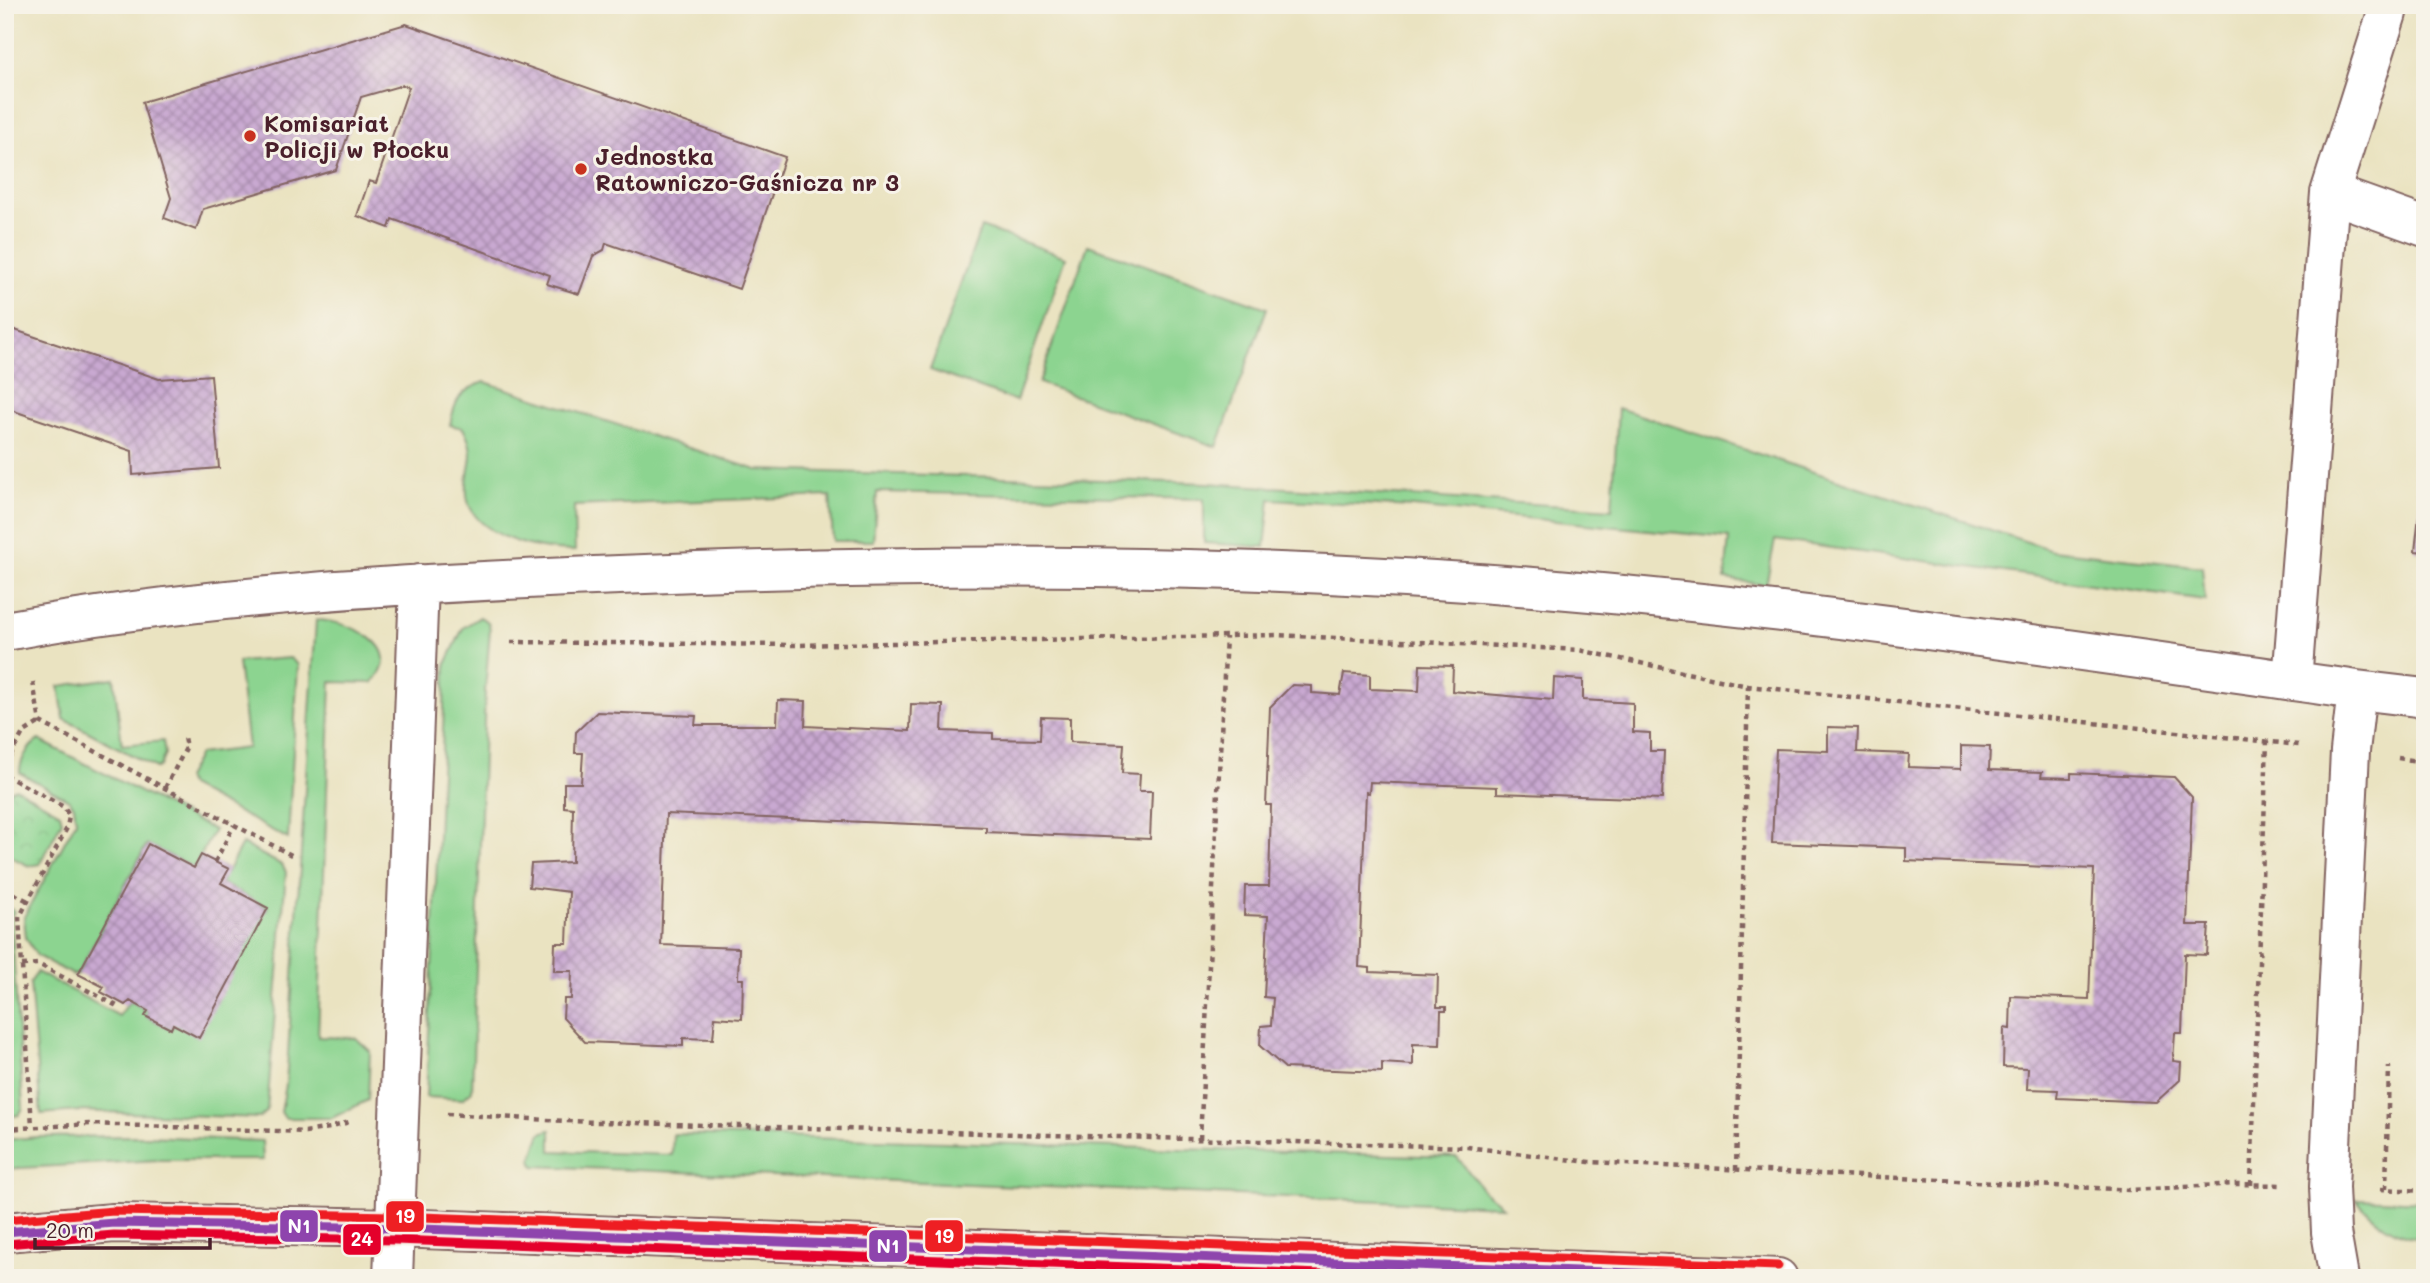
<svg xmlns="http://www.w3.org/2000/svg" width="2430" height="1283" viewBox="0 0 2430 1283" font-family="Mali,sans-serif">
<defs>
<pattern id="park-crowns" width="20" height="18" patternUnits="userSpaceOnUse" patternTransform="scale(1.75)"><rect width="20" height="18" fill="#8cd490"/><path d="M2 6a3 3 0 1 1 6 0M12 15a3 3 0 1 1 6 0" fill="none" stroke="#7ab67c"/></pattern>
<pattern id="building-cross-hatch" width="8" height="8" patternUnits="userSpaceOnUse" patternTransform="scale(1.75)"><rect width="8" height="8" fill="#c9a9d1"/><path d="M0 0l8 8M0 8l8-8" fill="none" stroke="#a589aa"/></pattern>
</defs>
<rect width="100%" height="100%" fill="#f7f3e8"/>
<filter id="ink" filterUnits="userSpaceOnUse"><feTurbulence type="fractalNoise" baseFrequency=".0143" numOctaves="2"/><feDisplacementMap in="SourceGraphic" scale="14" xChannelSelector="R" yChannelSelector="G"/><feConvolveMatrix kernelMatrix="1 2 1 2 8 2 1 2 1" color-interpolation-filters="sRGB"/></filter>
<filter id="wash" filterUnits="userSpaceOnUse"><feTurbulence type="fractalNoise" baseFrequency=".00686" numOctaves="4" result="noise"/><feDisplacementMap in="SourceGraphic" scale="28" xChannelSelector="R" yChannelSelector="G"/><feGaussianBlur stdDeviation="1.57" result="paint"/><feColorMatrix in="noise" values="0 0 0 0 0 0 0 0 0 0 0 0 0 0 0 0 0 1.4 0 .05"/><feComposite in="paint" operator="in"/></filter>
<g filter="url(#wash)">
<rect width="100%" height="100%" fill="#eae3c1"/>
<!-- grass -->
<path fill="#8cd490" stroke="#6b7a5e" stroke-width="2" d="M981,227l85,30 -50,144 -86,-31z
M1088,245l179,63 -50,139 -178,-64z
M485,382l272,88 450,13 405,26 6,-101 434,142 150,17 3,33 -430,-60 -9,45 -41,-6 4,-41 -316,-31 -143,-8 -5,48 -61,-4v-44l-327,-7 -4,49h-40l-3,-45 -256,10 1,45c-33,1 -103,-14 -108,-55 -3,-31 13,-36 -4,-68l-13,-3c5,-26 10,-35 35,-43z
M480,617l8,5 2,7 -5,62 -13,400 -10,8 -36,-2 20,-433 17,-36z
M316,620c30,0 95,26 56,63l-41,-1 -13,355 38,1 14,13 -2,49 -36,18h-47l-4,-6 5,-27z
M290,658l8,7 -10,174 -99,-53 -3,-8 13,-24 49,-6 -10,-86z
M114,678l8,67 41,-4 2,13 -5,12 -4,2 -92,-49 -5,-33z
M39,740l175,90 -20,38 -47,-24 -69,130 -5,1 -36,-19 -11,-18 -2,-21 52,-96 -2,-15 -5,-6 -49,-27c-1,-11 9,-28 19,-33z
M242,844l40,21 4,7 -19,239 -7,7 -181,-7 -38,3 -11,-131 7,-11 82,44 11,-15 18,10 -2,5 25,13 97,-121 -47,-25z
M5,906l9,5 -3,6 12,191 -4,7 -14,2z
M549,1130h2v21l121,4 1,-21 784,23 27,34 19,15 -969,-40 -2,-7 9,-26z
M146,1136l116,5 1,19h-105l-153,9v-29l32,-3z
M2356,1199l69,3v37c-28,-1 -52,-19 -69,-40z"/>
<!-- park -->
<path fill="url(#park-crowns)" stroke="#6b7a5e" stroke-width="2" d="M16,788l44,25 2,8 -22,43 -11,2 -24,-12v-61z"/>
<g id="blocks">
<!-- building -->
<path fill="url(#building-cross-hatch)" d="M406,24l379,133 -46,132 -133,-46 -2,7 -11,6 -14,38 -32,-10 3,-9 -158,-56 -3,9 -32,-12 12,-35 7,2 33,-96 -6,-2 -42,12 -25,73 -133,39 -7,21 -32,-12 7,-20 -29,-96z
M6,327l153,52 52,-4 8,93 -86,7 -1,-24 -127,-43z
M2423,480h2v72l-10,-1z
M1420,665l33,1 -1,25 101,9 1,-22 29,2v20l50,3v29l17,1v18h14l-2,48 -165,-6v-6l-127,-5 -1,11 -3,-1 -7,175 11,1v4l68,3 -1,32h9v4h-5l-1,34 -27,-1v21l-31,-2v9l-97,-4 -25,-22 1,-20 10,-1 2,-27 -9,-1 4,-81 -24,-1 1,-29h24l2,-81h-5l4,-98 22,-22 20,1v7l28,2 4,-22 26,2v14l49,2z
M778,700l28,1 -1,25 105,5 1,-27 32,1 -1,26 51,2v6l47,1 1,-23 29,1v24l54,2 -2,29 18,1 -1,17h13l-2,48 -164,-7v-5l-320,-13 -5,131 78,3 -1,31h5l-1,40 -27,-2 -2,22 -30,-1v8l-98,-4 -22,-24 1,-19h7l1,-28h-18l1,-28h12l2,-51 -40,-5 2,-23 41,-2 1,-54 -9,-1v-24h17l2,-30h-8l1,-21 21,-20 99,4 -1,9h82z
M1828,727l30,1 -1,24 52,2 -1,13 53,2v-23l29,1 -1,23 53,2 -1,5 30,1v-5l103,4 18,20 -5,128h22l-2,30 -22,-1 -3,79h-7l-2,28 8,1 -1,18 -24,22 -99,-4 1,-8 -31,-1 1,-21 -25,-1 1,-39 6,1 1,-33 78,3 5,-130 -188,-8v-13l-134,-5 4,-94 52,2z
M148,844l46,24 7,-13 28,14 -8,14 47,25 -69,130 -26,-14 -2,5 -26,-13 3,-5 -18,-10 -5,4 -24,-13 3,-5 -26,-13z"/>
</g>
</g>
<g filter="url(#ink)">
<use href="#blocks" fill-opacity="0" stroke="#826460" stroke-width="2"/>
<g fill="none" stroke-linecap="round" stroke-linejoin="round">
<defs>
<path id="street" d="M2330,193l95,34
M5,631c203,-37 409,-48 614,-56 317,-13 633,-13 949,15 264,23 527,63 789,100l-7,61 -21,436 2,45 8,46
M2292,681l38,-488 57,-180
M2357,690l68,8
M393,1278l26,-694"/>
<path id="secondary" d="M5,1232l109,-9 281,5 1383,50"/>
</defs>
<!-- street casing -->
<use href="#street" stroke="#826460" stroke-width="42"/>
<!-- secondary casing -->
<use href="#secondary" stroke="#826460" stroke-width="42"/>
<!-- path -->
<path stroke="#826460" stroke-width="4.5" stroke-dasharray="5 5" stroke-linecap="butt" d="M511,642l284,3 483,-10 301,15 169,36 551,59
M33,682l7,40 253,134
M2398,758l27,4
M5,765l18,-32 17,-11
M5,775l59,32 5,9 -2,12 -48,90 13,208
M165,788l21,-40 -2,-11
M215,862l19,-37
M5,889l23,12
M22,965l16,-1 79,42 2,-4
M447,1114l118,7 902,26 122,15 543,28 103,-6 46,1
M5,1129l85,-5 215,8 25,-4 19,-6
M1200,1139l26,-502
M1736,1170l12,-484
M2251,1185l16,-444
M2380,1189l45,2
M2386,1189l3,-123"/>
<!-- street -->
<use href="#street" stroke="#fff" stroke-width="38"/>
<!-- secondary -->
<use href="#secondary" stroke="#fff" stroke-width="38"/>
<defs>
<path id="bus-1" d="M5,1232l109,-9 281,5 1376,50"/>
<path id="bus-2" d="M6,1244l108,-9 281,5 1037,38"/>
<path id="bus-3" d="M5,1220l109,-9 281,5 1383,50"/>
</defs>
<!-- bus-1 casing -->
<use href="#bus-1" stroke="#f7f3e8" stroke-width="14"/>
<!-- bus-2 casing -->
<use href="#bus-2" stroke="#f7f3e8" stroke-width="14"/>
<!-- bus-3 casing -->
<use href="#bus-3" stroke="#f7f3e8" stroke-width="14"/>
<!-- bus-1 -->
<use href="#bus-1" stroke="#8e44ad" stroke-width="9"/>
<!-- bus-2 -->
<use href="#bus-2" stroke="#e4002b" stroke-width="9"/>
<!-- bus-3 -->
<use href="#bus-3" stroke="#ee1f23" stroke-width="9"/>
</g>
</g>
<!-- markers -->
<g fill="#c8321e" stroke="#f7f3e8" stroke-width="2.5">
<circle cx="250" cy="136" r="7"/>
<circle cx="581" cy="169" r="7"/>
</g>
<g text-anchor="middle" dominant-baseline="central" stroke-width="6" stroke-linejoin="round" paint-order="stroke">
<!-- poi labels -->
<g font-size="23" font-weight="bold" fill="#4a1f2b" stroke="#f7f3e8" text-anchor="start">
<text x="264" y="123">Komisariat<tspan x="264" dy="26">Policji w Płocku</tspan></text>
<text x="595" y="156">Jednostka<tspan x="595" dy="26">Ratowniczo-Gaśnicza nr 3</tspan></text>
</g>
</g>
<g stroke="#f7f3e8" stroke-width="2.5">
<rect x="385" y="1200" width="40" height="33" rx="7" fill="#ee1f23"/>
<rect x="279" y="1209" width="40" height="34" rx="7" fill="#8e44ad"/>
<rect x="924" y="1219" width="40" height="34" rx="7" fill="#ee1f23"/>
<rect x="342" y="1223" width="40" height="33" rx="7" fill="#e4002b"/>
<rect x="868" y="1229" width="40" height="34" rx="7" fill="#8e44ad"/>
</g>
<g font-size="19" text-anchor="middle" font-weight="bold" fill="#fff">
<text x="405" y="1223">19</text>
<text x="299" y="1233">N1</text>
<text x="944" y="1243">19</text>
<text x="362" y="1246">24</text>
<text x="888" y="1253">N1</text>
</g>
<!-- margin -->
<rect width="2430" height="1283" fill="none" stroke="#f7f3e8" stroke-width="28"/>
<!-- scale -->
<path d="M35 1238v10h175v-10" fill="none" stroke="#4a1f2b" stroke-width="3.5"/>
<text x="46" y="1238" font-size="21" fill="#4a1f2b" stroke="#f7f3e8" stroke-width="5" paint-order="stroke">20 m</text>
</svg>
